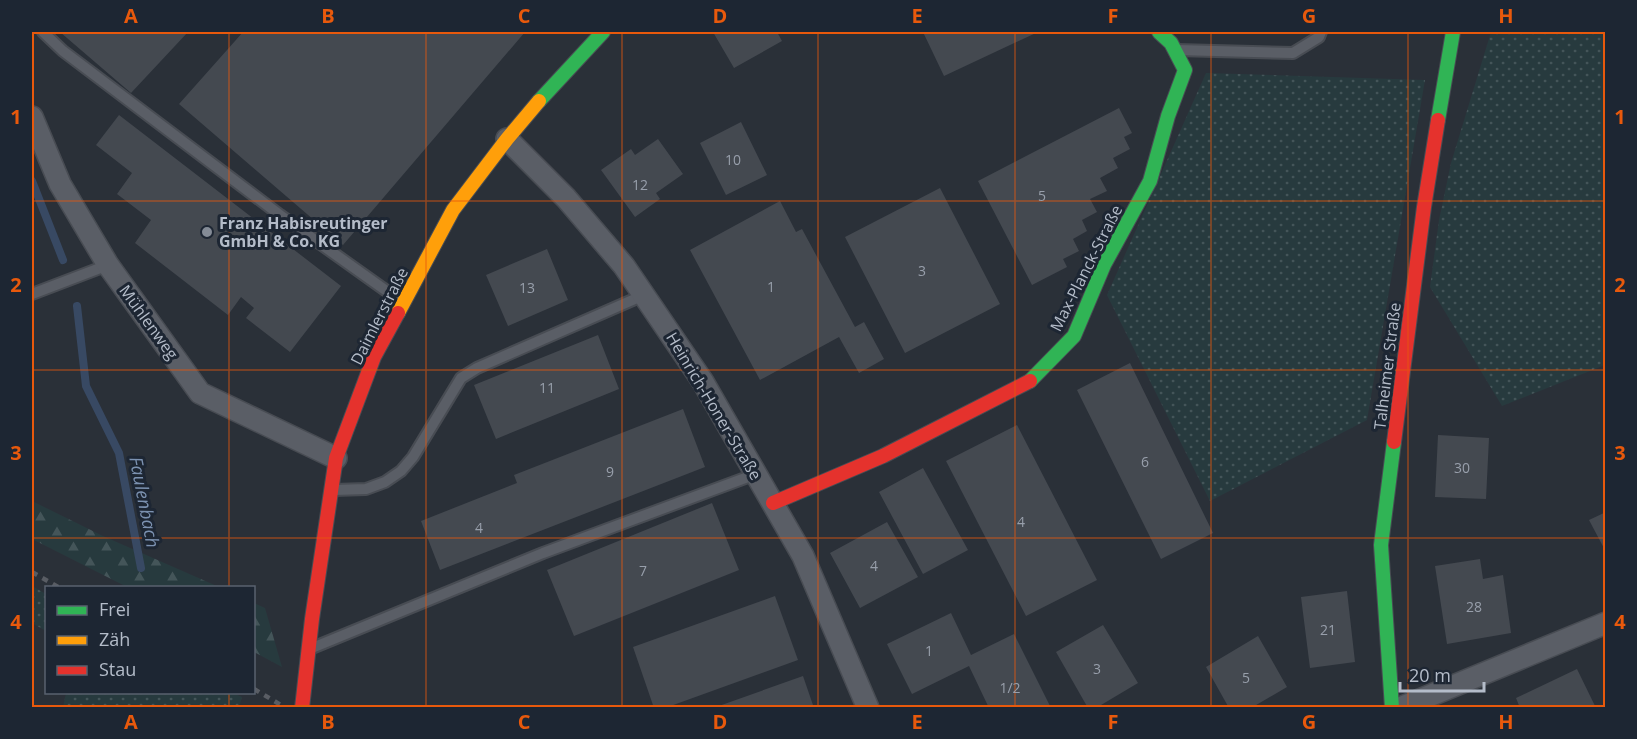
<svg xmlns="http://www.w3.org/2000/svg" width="1637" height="739" viewBox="0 0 1637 739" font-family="'Open Sans',sans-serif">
<defs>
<pattern id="grass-dots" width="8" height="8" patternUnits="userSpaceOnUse" patternTransform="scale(1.5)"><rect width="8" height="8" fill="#273a3e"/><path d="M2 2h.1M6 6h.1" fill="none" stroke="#445559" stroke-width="1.8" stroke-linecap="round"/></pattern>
<pattern id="forest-firs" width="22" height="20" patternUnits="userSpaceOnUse" patternTransform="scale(1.5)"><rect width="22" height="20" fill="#273a3e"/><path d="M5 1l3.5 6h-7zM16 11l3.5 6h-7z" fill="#445559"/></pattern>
</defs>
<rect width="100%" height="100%" fill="#2a3038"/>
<!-- grass -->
<path fill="url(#grass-dots)" d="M1491,32h115l-1,333 -103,41 -72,-119 9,-67 12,-57z
M1206,73l219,7 -58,340 -157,81 -103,-206z
M32,586l14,8v37l-14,-8z
M233,693l9,4 -3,10h-176l3,-14z"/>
<!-- forest -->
<path fill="url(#forest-firs)" d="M32,501l71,35 116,51h-92l-95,-48z
M254,603l11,5 17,59 -28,-15z"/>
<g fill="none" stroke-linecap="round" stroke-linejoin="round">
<!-- stream -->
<path stroke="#384963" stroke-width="8" d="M32,181l31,79
M77,306l9,80 33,67 22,115"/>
</g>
<!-- building -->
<path fill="#444950" d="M60,32h128l-57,61z
M243,32h282l-182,213 -164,-141z
M713,32h64l5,9 -48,27z
M923,32h115l-94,44z
M1119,108l13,25 -8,4 6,12 -17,9 5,10 -18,10 7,13 -17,8 7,13 -15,8 5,11 -14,8 6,12 -16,8 4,8 -35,18 -54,-104z
M119,115l222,171 -51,66 -44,-34 8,-10 -13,-11 -13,18 -93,-72 16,-23 -34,-26 15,-21 -36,-28z
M741,122l26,53 -41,20 -26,-52z
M658,139l25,35 -27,19 4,6 -25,18 -34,-47 30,-21 4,6z
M940,188l60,116 -95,49 -60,-116z
M780,201l16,31 6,-3 53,98 9,-5 20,37 -25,14 -20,-36 -79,43 -70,-130z
M547,249l21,51 -60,26 -22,-51z
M598,335l21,54 -123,50 -22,-54z
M1130,363l83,170 -52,26 -84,-169z
M683,409l22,58 -265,103 -19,-49 96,-38 -3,-8z
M1017,425l80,155 -71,36 -80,-155z
M1438,435l51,3 -3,61 -51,-2z
M923,468l45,82 -45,24 -44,-82z
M712,503l27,67 -165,66 -27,-66z
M1606,512v40l-17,-32z
M887,522l31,55 -58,31 -30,-55z
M1480,559l3,20 20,-4 8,58 -64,11 -12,-78z
M1347,591l8,71 -45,6 -9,-71z
M775,596l23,64 -133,48h-11l-21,-61z
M951,613l20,42 43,-21 37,74h-62l-20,-42 -57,28 -25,-50z
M1103,625l35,58 -42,25h-8l-32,-56z
M1258,636l29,51 -36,21h-22l-23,-41z
M1577,669l19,39h-76l-4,-10z
M803,676l11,32h-98v-1z"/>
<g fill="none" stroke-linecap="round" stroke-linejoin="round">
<defs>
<path id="lane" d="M43,32l20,19 217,164 122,87
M1177,50l116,3 26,-16 2,-5
M32,294l76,-29
M334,490l32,-1 19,-7 16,-11 12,-14 48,-79 16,-10 167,-73
M312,648l231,-95 213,-79"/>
<path id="street" d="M32,117l28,67 48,81 92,128 136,65
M507,139l59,59 58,68 79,116 100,174 65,152
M1400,708l206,-85"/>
<path id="fast" d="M539,101l64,-69
M1438,120l15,-88
M1030,381l44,-45 30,-71 46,-84 18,-65 17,-46 -14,-27 -12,-11
M1392,708l-11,-163 13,-103"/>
<path id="slow" d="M398,313l55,-103 54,-71 32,-38"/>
<path id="jam" d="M1394,442l30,-235 14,-87
M773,503l110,-47 147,-75
M302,708l10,-89 24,-161 38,-101 24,-44"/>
</defs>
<!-- lane casing -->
<use href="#lane" stroke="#484c53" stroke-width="14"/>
<!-- street casing -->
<use href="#street" stroke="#484c53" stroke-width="24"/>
<!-- fast casing -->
<use href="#fast" stroke="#484c53" stroke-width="16"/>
<!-- slow casing -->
<use href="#slow" stroke="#484c53" stroke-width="16"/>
<!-- jam casing -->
<use href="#jam" stroke="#484c53" stroke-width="16"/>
<!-- lane -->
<use href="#lane" stroke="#5a5e66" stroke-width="10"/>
<!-- street -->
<use href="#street" stroke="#5a5e66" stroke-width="21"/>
<!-- fast -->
<use href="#fast" stroke="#30b455" stroke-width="14"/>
<!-- slow -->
<use href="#slow" stroke="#ff9f0a" stroke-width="14"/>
<!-- jam -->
<use href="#jam" stroke="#e5322d" stroke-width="14"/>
<!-- rail -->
<path stroke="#595d64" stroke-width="4.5" stroke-dasharray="6 6" stroke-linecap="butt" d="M32,572l28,16
M254,689l32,19"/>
</g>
<!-- grid -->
<path fill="none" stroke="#e8590c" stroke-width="1.5" stroke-opacity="0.55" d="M229,32v556M426,32v676M622,32v676M818,32v676M1015,32v676M1211,32v676M1408,32v676M32,201h1574M32,370h1574M32,538h1574M229,692v16"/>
<!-- markers -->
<circle fill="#848b96" stroke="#1d2633" stroke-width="2" cx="207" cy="232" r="6"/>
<g text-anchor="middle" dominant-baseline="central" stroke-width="6" stroke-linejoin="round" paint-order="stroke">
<!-- number labels -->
<g font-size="14" fill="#989fab">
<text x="733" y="159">10</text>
<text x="640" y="184">12</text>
<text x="1042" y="195">5</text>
<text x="922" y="270">3</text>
<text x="771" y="286">1</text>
<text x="527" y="287">13</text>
<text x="547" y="387">11</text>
<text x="1145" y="461">6</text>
<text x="1462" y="467">30</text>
<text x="610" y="471">9</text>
<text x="1021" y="521">4</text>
<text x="479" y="527">4</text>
<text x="874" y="565">4</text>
<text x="643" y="570">7</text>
<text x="1474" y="606">28</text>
<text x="1328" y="629">21</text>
<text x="929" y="650">1</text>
<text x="1097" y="668">3</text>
<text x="1246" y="677">5</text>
<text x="1010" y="687">1/2</text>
</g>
<!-- poi labels -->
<g font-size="16" font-weight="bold" fill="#b4bcc9" stroke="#1d2633" text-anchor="start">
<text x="219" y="223">Franz Habisreutinger<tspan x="219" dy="18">GmbH &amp; Co. KG</tspan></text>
</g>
<!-- street labels -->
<g font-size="16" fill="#b4bcc9" stroke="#1d2633">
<text transform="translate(1086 268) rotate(-63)">Max-Planck-Straße</text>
<text transform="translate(379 316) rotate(-63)">Daimlerstraße</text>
<text transform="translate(149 322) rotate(54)">Mühlenweg</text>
<text transform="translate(1387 366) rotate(-83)">Talheimer Straße</text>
<text transform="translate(714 406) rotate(59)">Heinrich-Honer-Straße</text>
</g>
<!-- water labels -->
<g font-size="18" font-style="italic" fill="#7c92b1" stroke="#1d2633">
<text transform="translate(145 502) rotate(79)">Faulenbach</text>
</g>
</g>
<!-- border -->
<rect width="1637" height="739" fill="none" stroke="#1d2633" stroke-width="66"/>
<!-- legend -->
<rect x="45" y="586" width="210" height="108" fill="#1d2633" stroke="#59626f" stroke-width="1.5"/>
<rect x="57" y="606" width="30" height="9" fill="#30b455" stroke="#59626f" stroke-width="1.5"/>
<text x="99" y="616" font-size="18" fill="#b4bcc9">Frei</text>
<rect x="57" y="636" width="30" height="9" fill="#ff9f0a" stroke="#59626f" stroke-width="1.5"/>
<text x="99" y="646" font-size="18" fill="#b4bcc9">Zäh</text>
<rect x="57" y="666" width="30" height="9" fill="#e5322d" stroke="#59626f" stroke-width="1.5"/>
<text x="99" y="676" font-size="18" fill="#b4bcc9">Stau</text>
<!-- scale -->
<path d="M1400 682v9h84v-9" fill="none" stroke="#b4bcc9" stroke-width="3"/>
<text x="1409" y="682" font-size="18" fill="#b4bcc9" stroke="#1d2633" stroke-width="4.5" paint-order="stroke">20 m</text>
<rect x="33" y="33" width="1571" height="673" fill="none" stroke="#e8590c" stroke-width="2"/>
<g font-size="20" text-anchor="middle" font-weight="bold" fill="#e8590c">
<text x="131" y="23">A</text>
<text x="328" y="23">B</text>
<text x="524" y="23">C</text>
<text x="720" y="23">D</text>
<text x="917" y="23">E</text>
<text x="1113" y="23">F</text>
<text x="1309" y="23">G</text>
<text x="1506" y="23">H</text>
<text x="16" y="124">1</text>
<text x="1620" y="124">1</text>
<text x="16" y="292">2</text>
<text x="1620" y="292">2</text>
<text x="16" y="460">3</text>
<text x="1620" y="460">3</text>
<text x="16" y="629">4</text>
<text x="1620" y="629">4</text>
<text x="131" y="729">A</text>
<text x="328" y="729">B</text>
<text x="524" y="729">C</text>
<text x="720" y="729">D</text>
<text x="917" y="729">E</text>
<text x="1113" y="729">F</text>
<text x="1309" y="729">G</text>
<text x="1506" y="729">H</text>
</g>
</svg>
